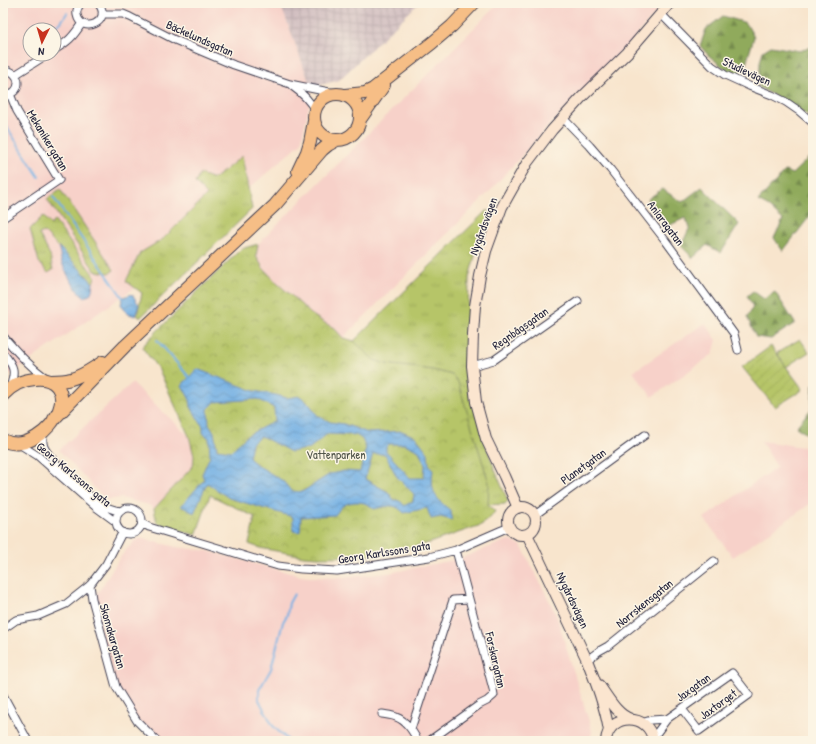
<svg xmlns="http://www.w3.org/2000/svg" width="816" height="744" viewBox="0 0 816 744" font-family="'Patrick Hand',sans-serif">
<defs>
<pattern id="industrial-grid" width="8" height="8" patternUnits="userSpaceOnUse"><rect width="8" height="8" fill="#d2bfc1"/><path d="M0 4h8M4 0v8" fill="none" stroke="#b4a4a7"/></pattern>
<pattern id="grass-tufts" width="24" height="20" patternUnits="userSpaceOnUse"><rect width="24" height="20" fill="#b6c568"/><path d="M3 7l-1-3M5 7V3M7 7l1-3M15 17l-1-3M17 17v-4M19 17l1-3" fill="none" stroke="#9ca95b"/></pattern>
<pattern id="forest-firs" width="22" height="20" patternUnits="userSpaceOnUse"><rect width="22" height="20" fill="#90aa5c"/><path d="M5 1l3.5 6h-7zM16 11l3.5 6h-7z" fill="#758a4d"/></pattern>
<pattern id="park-crowns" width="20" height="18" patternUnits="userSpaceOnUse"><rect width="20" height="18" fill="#b6c568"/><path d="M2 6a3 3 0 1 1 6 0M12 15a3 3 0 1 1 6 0" fill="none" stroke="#9ca95b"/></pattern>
<pattern id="garden-furrows" width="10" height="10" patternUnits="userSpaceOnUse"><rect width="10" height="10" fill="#b6c568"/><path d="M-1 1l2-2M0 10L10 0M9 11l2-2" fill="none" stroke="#9ca95b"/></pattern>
<pattern id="water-waves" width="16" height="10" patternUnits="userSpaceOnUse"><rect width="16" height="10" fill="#71afe4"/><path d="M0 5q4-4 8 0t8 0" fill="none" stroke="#5c8eba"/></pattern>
</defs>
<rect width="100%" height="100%" fill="#fcf5e5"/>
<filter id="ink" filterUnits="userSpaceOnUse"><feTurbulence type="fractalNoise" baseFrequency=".025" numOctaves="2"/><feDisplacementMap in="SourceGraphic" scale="8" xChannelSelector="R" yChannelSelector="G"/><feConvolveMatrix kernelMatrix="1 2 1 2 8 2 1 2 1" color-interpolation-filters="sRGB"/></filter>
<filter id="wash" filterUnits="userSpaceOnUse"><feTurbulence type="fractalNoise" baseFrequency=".012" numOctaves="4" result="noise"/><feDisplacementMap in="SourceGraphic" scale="16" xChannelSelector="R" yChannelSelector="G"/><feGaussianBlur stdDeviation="0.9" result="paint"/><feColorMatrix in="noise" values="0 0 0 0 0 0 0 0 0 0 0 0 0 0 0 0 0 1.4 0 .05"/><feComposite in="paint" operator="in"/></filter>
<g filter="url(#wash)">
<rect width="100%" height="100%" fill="#f8e5cd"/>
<!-- built -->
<path fill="#f7d1c9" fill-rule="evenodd" d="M3,3h277l30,81 3,3 -12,56 -168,146 -130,90zM30,30h24v24h-24z
M499,3h164l-35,43 -74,74 -65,72 -146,146 -9,-10 -11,-6 -12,-8 -19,-18 -14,-12 -15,-16 -7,-12 2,-12z
M705,323l12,17 -4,14 -61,43 -19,-25z
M132,383l57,53 5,20 -1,10 -39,43 -5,-4 -28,-7 -15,2 -47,-50z
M761,441l49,7 3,5v49l-80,55 -29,-39 73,-51z
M140,538l36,9 32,4 93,25 7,1 33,1 48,-5 70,-14 49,-19 13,5 35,69 36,117 -2,9 -1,1h-432l-20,-20 -21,-34 -24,-88 7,-8 20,-32 9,-11 8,-8z"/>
<!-- industrial -->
<path fill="url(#industrial-grid)" d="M280,3h139l-80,77 -26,7 -3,-3z"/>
<!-- grass -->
<path fill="url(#grass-tufts)" stroke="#6c7452" d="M242,156l10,53 -112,109 -3,-3 5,-22 -16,-12 14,-28 23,-14 44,-44 -12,-12 5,-9 14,5z
M60,189l54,81 -4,3 -15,-2 -48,-72z
M486,211l8,1 -19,44 -6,21 -2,90 16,70 12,33 13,31 -3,3 -40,2 -111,-165z
M43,216l8,9 3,-5 41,57 -2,6 -49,-51 -5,2 11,21 3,15 -5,3 -9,-11 -9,-33z"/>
<!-- forest -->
<path fill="url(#forest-firs)" stroke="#59664c" d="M723,16l23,7 8,14 -10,34 -15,1 -21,-17 -8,-9 6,-17z
M771,46l29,5 13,-5v73l-54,-32 1,-25 3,-11z
M813,154v58l-30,39 -9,-13 9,-18 -14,-13 -11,-6 27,-30 7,3z
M702,187l37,37 -18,29 -14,-8 -14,13 -12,-12 9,-19 -5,-9 -17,8 -20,-27 14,-10 20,13z
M753,291l11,8 11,-7 20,31 -24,16 -15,-2 -9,-20 6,-10 -6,-11z
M813,385v53l-17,-11 15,-18z"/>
<!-- park -->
<path fill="url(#park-crowns)" stroke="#6c7452" d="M258,244l-2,12 7,12 15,16 14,12 19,18 12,8 11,6 9,10 11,3 20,19 12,4 47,6 19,5 6,7 31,101 -1,22 7,6 -4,6 -10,8 -55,19 -23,6 -37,6 -47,1 -15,-1 -44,-8 -11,-4 6,-27 -45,-22 -14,40 -39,-12 -3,-14 39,-43 1,-10 -5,-20 -30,-66 -17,-23 12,-13 87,-85z"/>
<!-- garden -->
<path fill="url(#garden-furrows)" stroke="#6c7452" d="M771,346l31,42 -1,3 -26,16 -33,-40z"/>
<!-- pitch -->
<path fill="#b6c568" stroke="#6c7452" d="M800,339l9,13 -23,15 -9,-14z"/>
<!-- water -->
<path fill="url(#water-waves)" stroke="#4a6890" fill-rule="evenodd" d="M59,247l34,36 -1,7 -2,5 -6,2c-7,-4 -19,-26 -22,-34 -2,-5 -2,-11 -3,-16z
M132,294l7,11 -4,11 -8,-3 -6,-9 2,-7z
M197,369l57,22 22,4 11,3 13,-2 10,9 7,10 13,7 14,2 24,9 34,-2 14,6 12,16 1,11 4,6c-3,22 2,28 18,41l1,9 -12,-3 -9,2 -4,-11 -23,5c-2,-2 -5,-5 -8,-6 -7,-3 -15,1 -22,2 -7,-8 -21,-9 -30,-4 -4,2 -6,7 -9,10l-34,2 -1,15 -7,-1v-14l-64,-19 -22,-15 -13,30 -13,-7 23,-26 -2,-6 8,-18 -1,-18 -6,-5v-6l-12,-20 -1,-7 -8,-15zM258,399l16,9 1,13 -27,14 -17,16 -14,-2 -3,-17 -5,-8 -1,-15 7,-7zM327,434l29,1 6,4 4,9 -6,24 -16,-1 -14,3 -28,18 -11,-1 -8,-10 -26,-16 -8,-7 3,-15 9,-7 30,16 19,-4zM389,444h16l14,7 6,14 -1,13h-14l-24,-27v-4zM373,454h12l12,23 17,17 -1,7 -9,5c-1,-4 -6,-6 -10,-6l-6,-8 -23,-13z"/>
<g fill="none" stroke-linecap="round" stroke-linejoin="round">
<!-- stream -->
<path stroke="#71afe4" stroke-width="2" d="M50,30l11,-8 6,-9
M27,43l3,-2
M3,121l36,56
M53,197l70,101
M157,340l32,37
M289,741l-16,-15 -14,-26v-10l12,-21 12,-47 4,-7 2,-12 5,-9"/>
</g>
</g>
<g filter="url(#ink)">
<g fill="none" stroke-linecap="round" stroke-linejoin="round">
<defs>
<path id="street" d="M81,3c-3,4 -5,7 -4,12 4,20 37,7 21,-12
M102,14h21l7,3 45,23 59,25 56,19 49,10
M661,14l51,52 13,9 24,11 23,9 14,7 13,9 14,12
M54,50c14,-8 19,-13 28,-27
M3,70c20,0 20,26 0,25
M15,75l33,-21
M292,86c10,7 18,14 23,25
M563,118l27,28 20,23 55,71 69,94 4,16
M3,218l56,-38 -42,-69 -7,-17
M3,336c14,16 26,30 43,42
M3,353c11,13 13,18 7,34
M472,366l22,-6 84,-59
M43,432c0,5 -1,10 1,15 6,13 41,46 54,55 7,5 14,8 23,9
M19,444l19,12 59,52 19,14
M116 521a13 13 0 1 1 26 0a13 13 0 1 1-26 0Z
M534,515l5,-3 106,-77
M142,523l7,4 129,39 23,3 36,2 92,-14 27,-7 46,-20 8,-3
M90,585l2,14 24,88 21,34 20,20
M3,629l13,-9 22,-4 28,-12 24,-19 16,-21 16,-31
M587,660l12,-9 9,-5 106,-85
M3,695l25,46
M382,714c5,1 10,1 14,3 11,4 17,15 22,24
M641,723l10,-3 16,-1
M411,729l42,-129 16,-1
M653,738l14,-19 65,-46 17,22 -50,36 -17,-22
M429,741l50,-36 8,-4 7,-6 -1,-6 -37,-139"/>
<path id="secondary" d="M508 521a14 14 0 1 1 28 0a14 14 0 1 1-28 0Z
M518,508l-14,-32 -18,-37 -10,-37 -4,-36 1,-32 2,-28 5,-30 6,-25 16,-44 9,-16 16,-28 25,-33 29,-32 46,-45 43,-50
M527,534l60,126c9,23 18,46 22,71
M599,685c9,12 18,30 32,34
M606,741c2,-28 44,-29 47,0"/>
<path id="highway" d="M314 117a23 23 0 1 1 46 0a23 23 0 1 1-46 0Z
M345,95l20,-2 8,-4 59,-46 20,-17 22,-23
M361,118l23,-33
M298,171l9,-19 3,-10 4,-21
M51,381c7,0 14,0 20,-2 12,-3 22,-11 32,-17
M3,395c9,-10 19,-15 32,-16 20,-2 31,12 24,31 -7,20 -35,42 -56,30
M54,419l71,-73 150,-141 47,-55 6,-5 9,-5"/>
</defs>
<!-- street casing -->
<use href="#street" stroke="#423f51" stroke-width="9"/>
<!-- secondary casing -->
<use href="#secondary" stroke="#423f51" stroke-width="12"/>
<!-- highway casing -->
<use href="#highway" stroke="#423f51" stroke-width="14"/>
<!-- street -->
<use href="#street" stroke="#fff" stroke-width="7"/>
<!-- secondary -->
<use href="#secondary" stroke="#fbe5cf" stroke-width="10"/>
<!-- highway -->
<use href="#highway" stroke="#f6be86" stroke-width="12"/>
</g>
</g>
<g text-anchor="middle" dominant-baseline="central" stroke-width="3" stroke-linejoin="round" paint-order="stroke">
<!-- street labels -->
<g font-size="12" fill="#22223b" stroke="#fcf5e5">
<text transform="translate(200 38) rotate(24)">Bäckelundsgatan</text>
<text transform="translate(747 71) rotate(25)">Studievägen</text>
<text transform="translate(48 140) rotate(59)">Mekanikergatan</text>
<text transform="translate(666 223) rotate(53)">Aniaragatan</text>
<text transform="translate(483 226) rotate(-70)">Nygårdsvägen</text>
<text transform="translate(520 328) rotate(-35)">Regnbågsgatan</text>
<text transform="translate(583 466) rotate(-36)">Planetgatan</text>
<text transform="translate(74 474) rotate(40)">Georg Karlssons gata</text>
<text transform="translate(384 552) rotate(-9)">Georg Karlssons gata</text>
<text transform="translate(573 600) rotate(65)">Nygårdsvägen</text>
<text transform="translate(644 603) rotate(-39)">Norrskensgatan</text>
<text transform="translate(113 636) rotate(74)">Skomakargatan</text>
<text transform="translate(496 660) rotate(77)">Forskargatan</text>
<text transform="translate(693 687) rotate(-36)">Jaxgatan</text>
<text transform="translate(718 704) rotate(-36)">Jaxtorget</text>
</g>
<!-- park labels -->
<g font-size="12" fill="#4e5348" stroke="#fcf5e5">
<text x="336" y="454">Vattenparken</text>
</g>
</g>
<!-- margin -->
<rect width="816" height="744" fill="none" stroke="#fcf5e5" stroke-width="16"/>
<!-- north arrow -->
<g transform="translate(42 42) rotate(185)"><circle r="19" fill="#fcf5e5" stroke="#a5a1a1"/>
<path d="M0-3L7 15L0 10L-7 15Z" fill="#c8321e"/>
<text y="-6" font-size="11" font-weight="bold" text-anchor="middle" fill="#22223b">N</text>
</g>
</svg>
